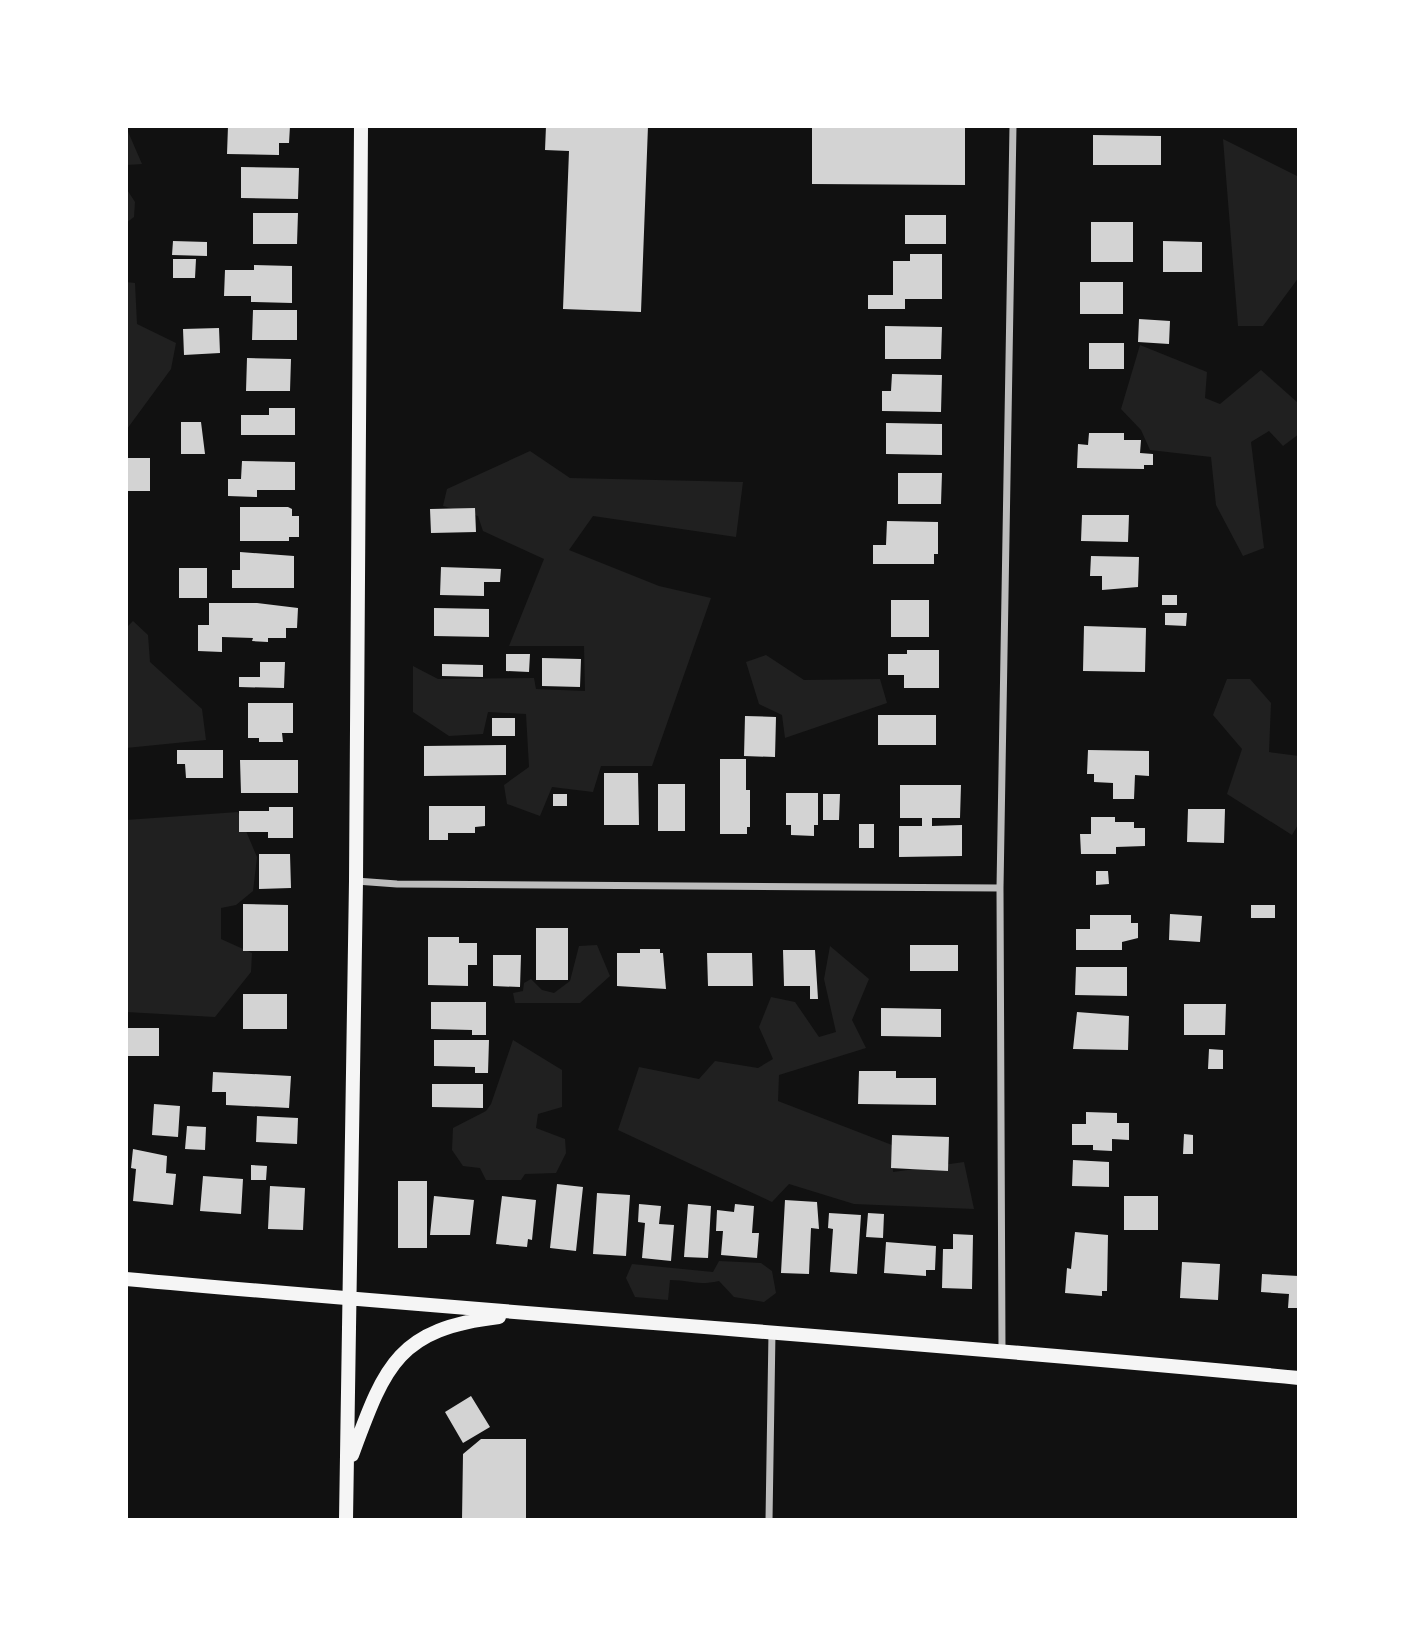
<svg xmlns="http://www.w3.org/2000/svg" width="1425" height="1646" viewBox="0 0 1425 1646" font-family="'Public Sans',sans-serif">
<rect width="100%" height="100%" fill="#111"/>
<!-- green -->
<path fill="#202020" d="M126,127l16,37 -16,1z
M1223,139l76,38v100l-36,49h-25z
M126,188l9,14 -1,15 -8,6z
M126,282l9,1 2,41 39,19 -5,26 -44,60z
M1140,345l67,27 -2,26 15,6 41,-34 36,32 2,32 -16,12 -14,-15 -18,11 13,106 -21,8 -27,-51 -5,-48 -61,-7 -9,-20 -20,-21z
M530,451l40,27 173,4 -7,55 -143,-21 -24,34 90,36 52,12 -59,168h-51l-8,26 -41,-5 -12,29 -33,-12 -3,-19 25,-18 -3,-53 -38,-2 -5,22 -34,2 -36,-24v-46l25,13 96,-1 2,11 49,2 -1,-45h-75l35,-87 -61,-28 -5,-15 -35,-10 4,-17z
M133,621l15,14 2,27 52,47 4,31 -80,8v-120z
M766,655l38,25 76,-1 7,24 -102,35 -3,-23 -23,-11 -13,-42z
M1227,679h23l21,24 -2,49 30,4v67l-7,12 -65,-41 15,-45 -29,-34z
M238,812l19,45 -4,34 -17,14 -15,3v31l31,14 -1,19 -36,45 -89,-5v-192z
M597,945l13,31 -30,27h-65l-2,-10 10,-2 1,-8 7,-4 11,11 12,3 16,-12 9,-35z
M830,946l39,33 -17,41 14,28 -87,27 -1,26 114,44 1,27 71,-10 10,47 -120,-5 -65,-20 -17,18 -154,-72 21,-63 60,12 16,-18 43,7 15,-9 -14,-32 12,-30 24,5 24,35 17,-5 -12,-53z
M513,1040l49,30v37l-24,7 -2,14 29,11 1,14 -10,20 -31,1 -4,6h-35l-6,-12 -17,-2 -11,-16 1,-22 33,-17 5,-7z
M719,1261l42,2 11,8 4,22 -12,9 -30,-5 -15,-16c-23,5 -28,-1 -49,-1l-2,20 -33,-3 -9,-19 6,-14 81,8z"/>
<!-- building -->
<path fill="#d3d3d3" d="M228,126h62l-1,17h-10v12l-52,-1z
M546,126h102l-7,186 -78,-3 6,-158 -24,-1z
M812,126h153v59l-153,-1z
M1093,135l68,1v29h-68z
M241,167l58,1 -1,31 -57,-1z
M253,213h45l-1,31h-44z
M905,215h41v29h-41z
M1091,222h42v40h-42z
M173,241l34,1v14l-35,-1z
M1163,241l39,1v30h-39z
M910,254h32v45h-37v10h-37v-14h25v-34h17z
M173,259h23l-1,19h-22z
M254,265l38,1v37l-41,-1v-6h-27l1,-26h29z
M1080,282h43v32h-43z
M253,310h44v30h-45z
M1139,319l31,2 -1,23 -31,-2z
M885,326l57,1 -1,32h-56z
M219,328l1,25 -36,2 -1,-26z
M1089,343h35v26h-35z
M247,358l44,1 -1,32h-44z
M892,374l50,1 -1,37 -59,-1v-20h9z
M269,408h26v27h-54v-20h28z
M181,422h20l4,32h-24z
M886,423l56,1v31l-56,-1z
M1089,433h35v7h17l-1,13 13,1v11h-9v4l-67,-1 1,-24 10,1z
M126,458h24v33h-24z
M242,461l53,1v28h-38v7l-29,-1v-17h13z
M898,473h44l-1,31h-43z
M240,507h48l4,2v7h7v21h-10v4h-49z
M475,508l1,24 -45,1 -1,-24z
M1082,515h47l-1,27 -47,-1z
M887,521l51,1v32h-4v10h-61v-19h13z
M240,552l54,4v32h-62v-18h8z
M1091,556l48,1 -1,30 -36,3v-14h-12z
M441,567l60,2 -1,13h-16v14l-44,-1z
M179,568h28v30h-28z
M1162,595h15v10h-15z
M891,600h38v37h-38z
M209,603h48l41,5 -1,20h-11v10h-18v4l-16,-1 1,-3 -31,-1v15l-24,-1v-26h11z
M434,608l55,1v28l-55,-1z
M1165,613h22l-1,13 -21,-1z
M1084,626l62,2 -1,44 -62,-1z
M907,650h32v38h-35v-13h-16v-21h19z
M506,654h24l-1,18 -23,-1z
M542,658l39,1 -1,28 -38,-1z
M260,662h25l-1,26 -45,-1v-10h21z
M442,664l41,1v12l-41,-1z
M248,703h45v30h-11l1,9h-24v-4h-11z
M878,715h58v30h-58z
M745,716l31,1 -1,40 -31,-1z
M492,718h23v18h-23z
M506,745v30l-82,1v-30z
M177,750h46v28h-37l-1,-14h-8z
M1088,750l61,1v25l-14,-1 -1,24h-21v-16l-19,-1v-8h-7z
M720,759h26v31h4v37h-3v7h-27z
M240,760h58v33h-57z
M604,773h34l1,52h-35z
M658,784h27v47h-27z
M900,785h61l-1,33h-28v8l30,-1v31l-63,1v-31h23v-8h-22z
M786,793h32v32h-4v11l-23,-1v-10h-5z
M553,794h14v12h-14z
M823,794h17l-1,26h-16z
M429,806h56v20l-10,1v6h-27v7h-19z
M269,807h24v31h-25v-6h-29v-21h30z
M1188,809h37l-1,34 -37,-1z
M1091,817h24v5h19v6h11v18l-29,1v7h-35l-1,-20h11z
M859,824h15v24h-15z
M259,854h31l1,34 -32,1z
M1096,871h12l1,13 -13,1z
M243,904l45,1v46h-45z
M1251,905h24v13h-24z
M1170,914l32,2 -2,26 -31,-2z
M1090,915h41v8h7v15l-16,4v8h-46v-21h14z
M536,928h32v52h-32z
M428,937h31v6h18v22h-9v21l-40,-1z
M910,945h48v26h-48z
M640,949h20v4h3l3,36 -49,-3v-33h23z
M783,950h32l3,49h-8v-13h-26z
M707,953h45l1,33h-45z
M493,955h28l-1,32 -27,-1z
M1076,967h51v29l-52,-1z
M243,994h44v35h-44z
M431,1002h55v33h-14v-5l-41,-1z
M1184,1004h42l-1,31h-41z
M881,1008l60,1v28l-60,-1z
M1077,1012l52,4 -1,34 -55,-1z
M126,1028h33v28h-33z
M434,1040h55l-1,33h-13v-6l-41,-1z
M1209,1049l14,1v19h-15z
M859,1071h37v7h40v27l-78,-1z
M213,1072l78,4 -2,32 -63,-3v-13h-14z
M432,1084h51v24l-51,-1z
M154,1104l26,2 -2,31 -26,-2z
M1086,1112l31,1v10h12v17l-17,-1v12l-19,-1v-5h-21v-21h14z
M257,1116l41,2 -1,26 -41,-2z
M187,1126l19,1 -1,23 -20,-1z
M1184,1134l9,1v19h-10z
M892,1135l57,2 -1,34 -57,-3z
M133,1149l34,7 -1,17 10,1 -3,31 -40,-4 3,-32 -5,-1z
M1073,1160l36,2v25l-37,-1z
M251,1165l16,1 -1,14h-15z
M203,1176l40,3 -2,35 -41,-3z
M398,1181h29v67h-29z
M557,1184l26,3 -7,64 -26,-3z
M270,1186l35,2 -2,42 -35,-1z
M597,1193l33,2 -4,61 -33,-2z
M434,1196l40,4 -4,35h-40z
M502,1196l34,4 -4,40 -4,-1 -1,8 -31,-3z
M1124,1196h34v34h-34z
M785,1200l32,2 2,27 -8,-1 -2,46 -28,-1z
M639,1204l22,2 -2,18 15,1 -3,36 -29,-3 3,-35 -7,-1z
M688,1204l23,2 -3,52 -24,-1z
M735,1204l19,2 -2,27h7l-2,25 -36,-3 2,-24h-7l1,-21 17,2z
M829,1213l32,2 -4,59 -27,-2 3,-43 -5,-1z
M868,1213l16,1 -1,24 -17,-1z
M1075,1232l33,3 -1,56h-5v5l-37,-3 2,-25 4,1z
M953,1234l20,1 -1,54 -30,-1 1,-39h10z
M886,1242l50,4 -1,24h-9v6l-42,-3z
M1182,1262l38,2 -2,36 -38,-2z
M1262,1274l37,2v32h-11l1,-14 -28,-2z
M471,1396l19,31 -27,16 -18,-31z
M481,1439h45v81h-64l1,-66z"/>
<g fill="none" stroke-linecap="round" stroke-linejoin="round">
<!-- minor -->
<path stroke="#bcbcbc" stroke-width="7" d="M356,881l41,3 603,4
M1002,1349l-2,-461 13,-762
M769,1520l3,-188"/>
<!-- secondary -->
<path stroke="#f5f5f5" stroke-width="14" d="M126,1279c391,36 782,61 1173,99
M352,1455c33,-89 45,-126 147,-138
M346,1520l10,-639 5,-755"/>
</g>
<!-- border -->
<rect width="1425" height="1646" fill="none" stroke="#ffffff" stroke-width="256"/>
</svg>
